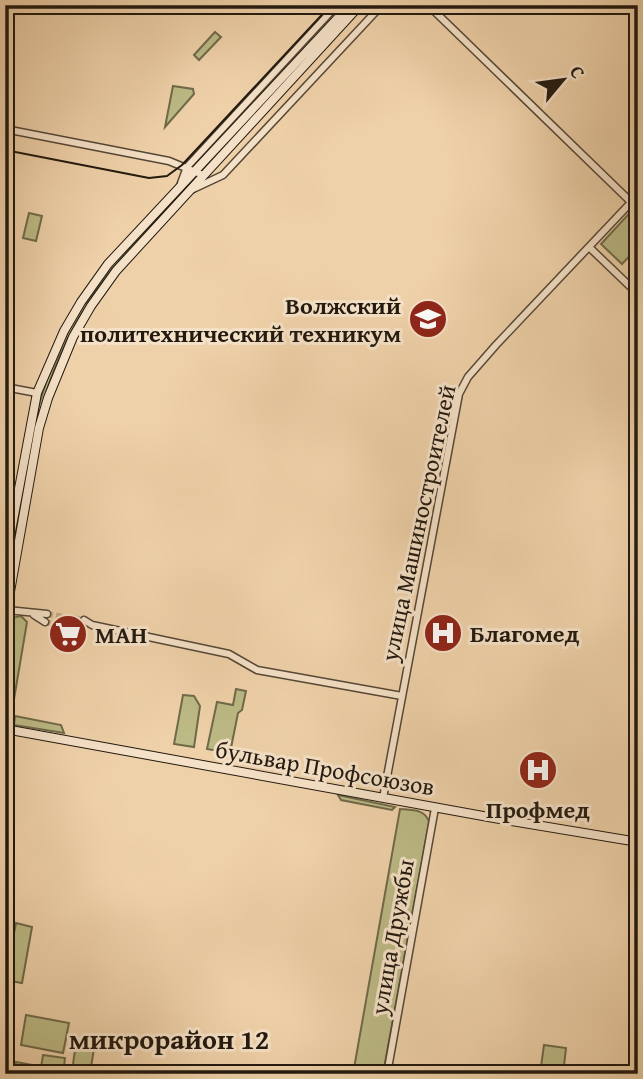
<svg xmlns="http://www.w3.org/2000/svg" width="643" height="1079" viewBox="0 0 643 1079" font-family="'Gentium Book Plus',serif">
<rect width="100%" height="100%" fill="#efd1a9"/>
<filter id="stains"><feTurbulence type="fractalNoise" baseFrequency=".00286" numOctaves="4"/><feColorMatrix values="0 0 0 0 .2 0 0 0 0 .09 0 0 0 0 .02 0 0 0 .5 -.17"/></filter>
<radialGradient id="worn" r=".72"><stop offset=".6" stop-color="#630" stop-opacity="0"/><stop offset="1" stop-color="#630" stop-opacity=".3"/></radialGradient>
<!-- green -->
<path fill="#bcba85" stroke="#6f6a4a" stroke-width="2" d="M215,32l6,5 -22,23 -5,-5z
M173,86l20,3 1,5 -29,33z
M179,191l3,2c-33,35 -68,69 -94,110 -58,88 -65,195 -83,296v-17c17,-98 25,-196 80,-281 27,-41 61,-75 94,-110z
M638,204v43l-16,17 -21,-20z
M29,213l13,3 -6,25 -13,-3z
M21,616l6,6 -15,89 -7,-1v-64l6,-28z
M236,689l10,2 -4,19 -4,3 -8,40 -23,-4 10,-47 16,3z
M183,695l11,1 6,10 -6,41 -20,-3z
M15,716l46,9 3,8 -50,-8z
M338,795l57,12 -3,3 -51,-10z
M400,809c12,1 25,0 29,13l-46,252h-30z
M16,923l16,4 -10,56 -17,-3z
M26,1015l43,8 -6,30 -42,-8z
M89,1035l6,7 -5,32h-18c2,-13 1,-38 17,-39z
M544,1045l22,3 -3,26h-23z
M43,1055l22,3 -2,16h-23z
M16,1062l22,4 -1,8h-23z"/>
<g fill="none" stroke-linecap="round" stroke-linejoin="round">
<!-- street-tunnel -->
<path stroke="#c6ac8a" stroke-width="6" stroke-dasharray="6 3" stroke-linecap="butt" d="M47,614l37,6
M45,622l38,7"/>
<defs>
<path id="street" d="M428,5l203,197
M5,129l164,32 34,14
M181,183l6,-16 150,-162
M191,190l32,-15 159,-170
M589,247l49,47
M5,387l32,6
M7,610l40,4
M34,615l11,7
M84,620l8,5 137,29 28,16 145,26
M383,798l76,-404 9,-17 28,-32 142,-150
M387,1074l48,-266"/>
<path id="secondary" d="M5,563l32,-170 27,-62 17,-29 27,-38 242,-259
M5,620l34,-192 9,-30 25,-61 18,-31 25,-35 244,-266
M5,729l489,89 144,24"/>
</defs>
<!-- street casing -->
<use href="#street" stroke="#554736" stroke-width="9"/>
<!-- secondary casing -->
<use href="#secondary" stroke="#22190f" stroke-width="10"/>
<!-- street -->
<use href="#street" stroke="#f5e1c7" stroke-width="6"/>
<!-- secondary -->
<use href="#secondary" stroke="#f5e1c7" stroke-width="8"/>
<!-- tram -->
<path stroke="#22190f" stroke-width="2" d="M5,150l144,28 18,-2 15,-11 149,-160"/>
</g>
<!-- icons -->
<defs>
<symbol id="university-disc" viewBox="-11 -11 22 22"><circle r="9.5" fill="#8f2418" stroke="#f5e1c7"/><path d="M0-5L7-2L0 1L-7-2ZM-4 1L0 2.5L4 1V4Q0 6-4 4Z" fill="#fff"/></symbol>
<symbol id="hospital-disc" viewBox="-11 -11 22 22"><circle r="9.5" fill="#8f2418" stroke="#f5e1c7"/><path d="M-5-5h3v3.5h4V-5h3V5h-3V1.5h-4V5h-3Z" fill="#fff"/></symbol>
<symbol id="supermarket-disc" viewBox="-11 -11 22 22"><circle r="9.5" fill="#8f2418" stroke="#f5e1c7"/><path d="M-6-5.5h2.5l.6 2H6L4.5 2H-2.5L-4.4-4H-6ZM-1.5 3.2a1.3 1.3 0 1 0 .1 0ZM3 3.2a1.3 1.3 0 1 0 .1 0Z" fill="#fff"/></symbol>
</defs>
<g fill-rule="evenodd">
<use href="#university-disc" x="406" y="297" width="44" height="44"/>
<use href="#hospital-disc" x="421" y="611" width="44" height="44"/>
<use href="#supermarket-disc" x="46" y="612" width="44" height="44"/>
<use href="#hospital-disc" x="516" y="748" width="44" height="44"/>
</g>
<g text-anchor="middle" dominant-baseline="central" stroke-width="6" stroke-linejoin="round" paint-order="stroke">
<!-- poi labels -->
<g font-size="24" font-weight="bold" fill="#22190f" stroke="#f5e1c7" text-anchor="start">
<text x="401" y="305" text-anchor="end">Волжский<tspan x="401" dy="28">политехнический техникум</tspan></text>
<text x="470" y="633">Благомед</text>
<text x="95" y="634">МАН</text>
<text x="538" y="809" text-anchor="middle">Профмед</text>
</g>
<!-- street labels -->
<g font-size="24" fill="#22190f" stroke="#f5e1c7">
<text transform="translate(418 523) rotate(-78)">улица Машиностроителей</text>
<text transform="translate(325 768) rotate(10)">бульвар Профсоюзов</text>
<text transform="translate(392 937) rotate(-80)">улица Дружбы</text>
</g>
<!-- quarter labels -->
<g font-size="28" font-weight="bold" fill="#22190f" stroke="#f5e1c7">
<text x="169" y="1038">микрорайон 12</text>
</g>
</g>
<!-- margin -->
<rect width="643" height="1079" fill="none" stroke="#efd1a9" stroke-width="28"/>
<rect x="7" y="7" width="629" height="1065" fill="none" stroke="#22190f" stroke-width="3.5"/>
<rect x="14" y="14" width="615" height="1051" fill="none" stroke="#22190f" stroke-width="2"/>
<!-- north arrow -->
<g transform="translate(563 80) rotate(61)" stroke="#f5e1c7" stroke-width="5" paint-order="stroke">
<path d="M0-5L12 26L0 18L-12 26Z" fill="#22190f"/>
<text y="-10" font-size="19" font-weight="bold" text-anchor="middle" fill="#22190f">С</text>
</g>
<rect width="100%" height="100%" filter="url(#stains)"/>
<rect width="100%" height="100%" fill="url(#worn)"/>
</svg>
